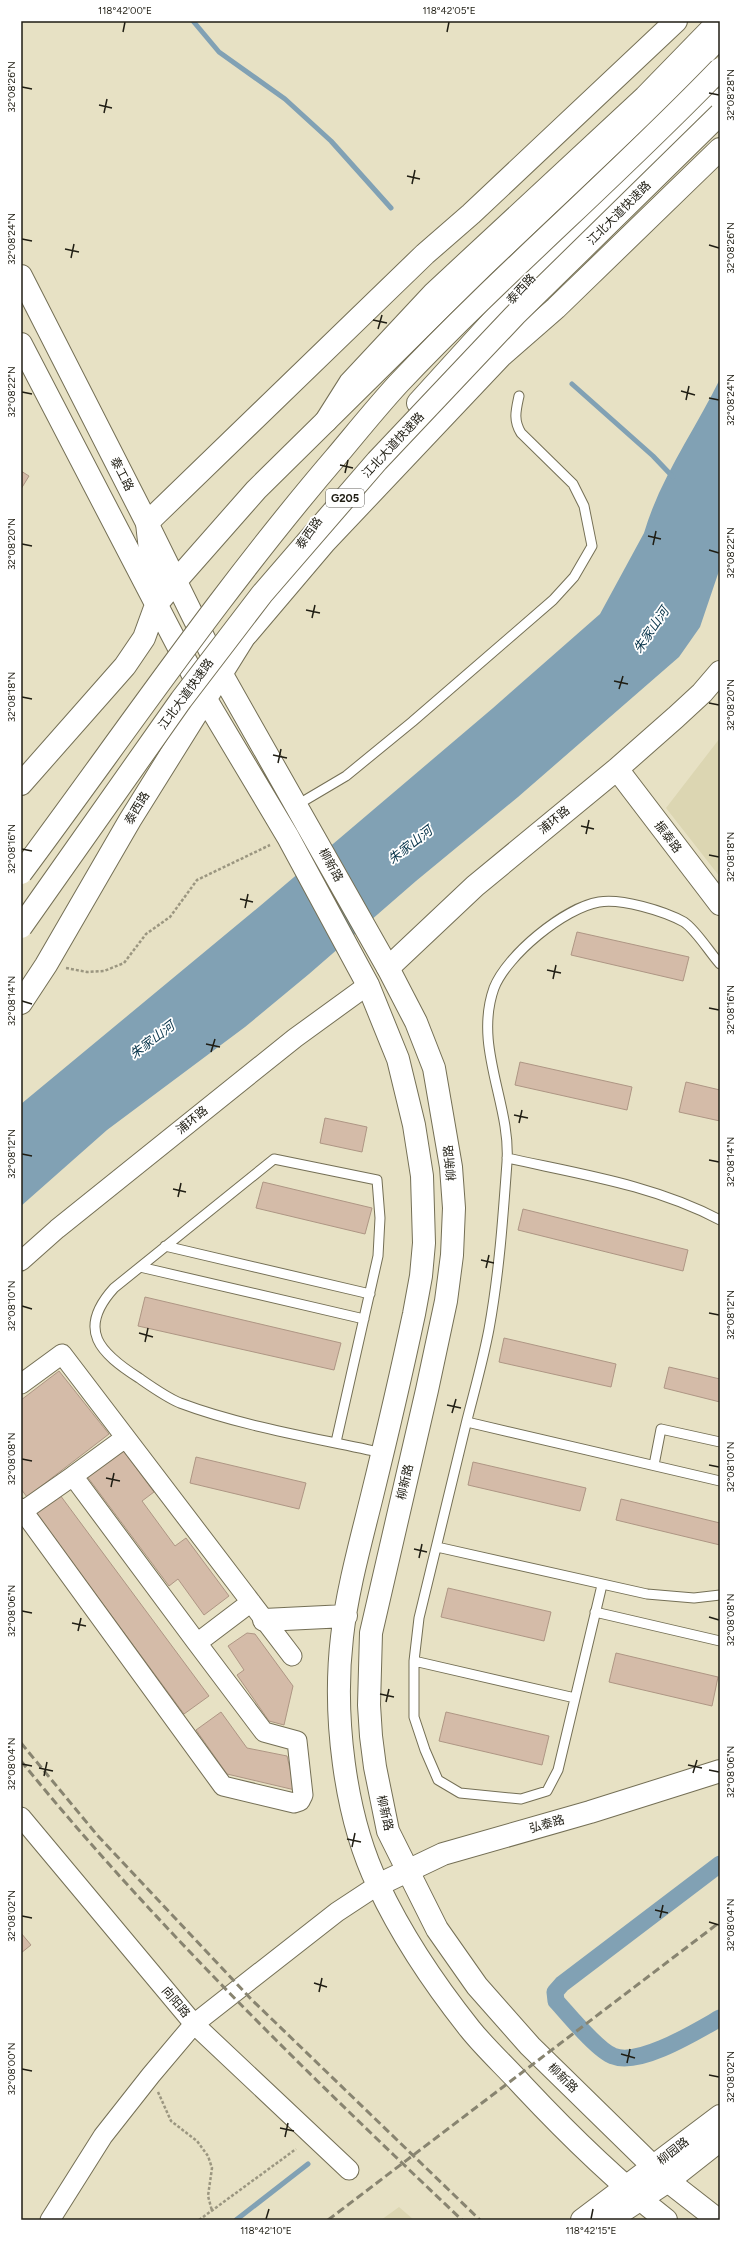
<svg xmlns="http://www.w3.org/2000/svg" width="741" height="2241" viewBox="0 0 741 2241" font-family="Figtree,'Noto Sans SC',sans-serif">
<rect width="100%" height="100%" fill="#e7e1c4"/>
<!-- built -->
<path fill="#dcd6b2" d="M720,738v139l-54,-69z
M399,2207l15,13h-33z"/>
<!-- water -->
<path fill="#81a1b4" d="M720,379v189l-20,59 -21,30 -161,140 -102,84 -107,93 -64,53 -138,103 -86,76v-102l239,-198 233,-198 107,-94 44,-81c16,-55 51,-103 76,-154z"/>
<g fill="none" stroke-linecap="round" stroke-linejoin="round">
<!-- stream -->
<path stroke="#81a1b4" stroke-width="5" d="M193,21l26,31 66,47 46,42 60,67
M572,384l81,72 20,21
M236,2220l72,-56"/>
<!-- canal -->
<path stroke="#81a1b4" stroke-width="17" d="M720,1864l-158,120 -7,8 1,9c12,13 41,49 57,55 26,11 84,-25 107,-38"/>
</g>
<!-- building -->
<path fill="#d4bba8" stroke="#ae9684" d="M21,471l8,5 -8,13z
M577,932l112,25 -6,24 -112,-26z
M520,1062l112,25 -5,23 -112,-25z
M686,1082l34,8v31l-41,-9z
M325,1118l42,9 -5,25 -42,-9z
M263,1182l109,26 -7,26 -109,-26z
M523,1209l165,41 -5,21 -165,-41z
M145,1297l196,46 -7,27 -196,-44z
M504,1338l112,26 -5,23 -112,-25z
M669,1367l51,12v23l-56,-14z
M59,1371l50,63 -82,63 -6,-8v-89z
M122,1449l32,43 -12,9 33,45 11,-8 43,58 -25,19 -26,-36 -9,7 -83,-111z
M196,1457l110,26 -7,26 -109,-26z
M473,1462l113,26 -6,23 -112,-26z
M60,1495l149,201 -25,18 -148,-201z
M621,1499l99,24v22l-104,-25z
M448,1588l103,24 -7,29 -103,-24z
M247,1633l8,1 38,52 -9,39 -15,-4 -32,-46 7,-5 -16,-24z
M616,1653l102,24 -6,29 -103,-24z
M221,1712l26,36 40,8 8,34 -68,-16 -31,-44z
M446,1712l103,24 -7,29 -103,-24z
M21,1933l10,12 -10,8z"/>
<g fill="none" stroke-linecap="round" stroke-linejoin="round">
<defs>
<path id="service" d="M297,805l49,-29 66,-54 141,-122 21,-23 18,-31 -8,-40 -11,-22 -52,-51c-8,-13 -5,-23 -2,-37
M507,1158c72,16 147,27 213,62
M165,1246l205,48
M140,1267l224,52
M467,1422l253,59
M336,1442l42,-186 2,-38 -3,-38 -103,-21 -160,129c-38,42 -14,65 25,90 13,9 27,19 41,25 64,24 136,35 203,50
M654,1465l7,-36 59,13
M437,1547l210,47 47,4 26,-3
M602,1585l-44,185 -11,21 -26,8 -61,-6 -22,-13 -13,-30 -11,-33v-56l5,-43c16,-65 32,-130 47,-194 8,-32 17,-63 23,-95 10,-55 14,-111 18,-167 4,-58 -34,-115 -13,-174 13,-33 70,-80 105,-86 22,-4 65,9 85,20 12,8 26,31 36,42
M595,1612l125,29
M414,1661l161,37"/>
<path id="minor" d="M21,1261l36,-32 238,-191 73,-53
M21,1384l41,-30 230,302
M73,1476l52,-38
M21,1508l2,3 50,-35 124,167 54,-41
M23,1511l200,275 71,17 6,-2 3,-6 -6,-54 -33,-9 -67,-89
M21,1817l173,207 155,146
M50,2220l53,-84 48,-61 43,-51 143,-112 41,-27"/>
<path id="tertiary" d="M156,605l-9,-82 278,-269 46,-40 205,-193
M617,769l103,135
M388,968l87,-82 142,-117 59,-52 26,-24 18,-21
M378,1885l65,-31 147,-42 130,-41
M582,2220l138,-104
M609,2220l59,-39 52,-41"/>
<path id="secondary" d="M21,276l126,247 74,150 167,295 28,54 18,46 17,99 3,41 -2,47 -6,46 -19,89 -56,243 -2,72 2,31 4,31 13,64 49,98 40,57 53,60 138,135 50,39
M21,344l184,354 83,139 80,148 30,74 16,66 8,51 2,67 -3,33 -7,38c-13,61 -27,121 -42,182 -11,45 -25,95 -30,141 -9,77 2,178 36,248 24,51 57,100 92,144 16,20 36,38 53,57 45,48 92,94 143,134
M418,403l119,-131 183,-173
M21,784l104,-118 19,-28 12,-33 19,-23 81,-92 70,-69 24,-38 84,-90 211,-196 74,-76
M21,1003l25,-38 84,-145 126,-202
M264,1620l82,-4"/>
<path id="trunk" d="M326,421l156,-154 194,-184 44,-46
M247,634l78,-92 176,-186 55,-48 164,-159"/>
</defs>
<!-- service casing -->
<use href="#service" stroke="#746f55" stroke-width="11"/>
<!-- minor casing -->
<use href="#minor" stroke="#746f55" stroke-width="21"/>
<!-- tertiary casing -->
<use href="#tertiary" stroke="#746f55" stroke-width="24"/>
<!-- secondary casing -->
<use href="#secondary" stroke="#746f55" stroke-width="24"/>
<!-- trunk casing -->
<use href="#trunk" stroke="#746f55" stroke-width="24"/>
<!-- path -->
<path stroke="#9b9680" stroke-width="2.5" stroke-dasharray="3 2" stroke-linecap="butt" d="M66,968l21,4 17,-1 20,-8 22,-29 24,-17 27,-37 73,-35
M158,2092l13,29 26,20 11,15 4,12 -4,28 4,15
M199,2220l97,-71"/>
<!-- service -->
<use href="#service" stroke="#fff" stroke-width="9"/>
<!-- minor -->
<use href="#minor" stroke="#fff" stroke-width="19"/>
<!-- tertiary -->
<use href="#tertiary" stroke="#fff" stroke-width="22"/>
<!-- secondary -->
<use href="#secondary" stroke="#fff" stroke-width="22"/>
<!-- trunk -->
<use href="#trunk" stroke="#fff" stroke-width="22"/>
<!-- rail -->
<path stroke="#888470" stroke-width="3" stroke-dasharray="8 4" stroke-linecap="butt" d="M21,1743l77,93 153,163 229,221
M21,1761c134,165 287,313 441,459
M328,2220l392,-298"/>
<defs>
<path id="trunk-bridge" d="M21,873c104,-140 201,-283 314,-415 21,-25 41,-50 63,-74 103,-109 218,-207 322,-315
M21,927l160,-227 81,-106 115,-133 138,-146 205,-201"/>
</defs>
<!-- trunk-bridge casing -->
<use href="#trunk-bridge" stroke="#746f55" stroke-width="24" stroke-linecap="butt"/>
<!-- trunk-bridge -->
<use href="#trunk-bridge" stroke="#fff" stroke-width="22"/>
</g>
<!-- ticks -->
<path fill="none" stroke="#1f1d13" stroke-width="1.5" d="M123,32l2,-10M447,32l2,-10M22,87l10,2M709,93l10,2M99,105l13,3M104,113l3,-14M407,176l13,3M412,184l3,-14M22,239l10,2M709,245l10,3M65,249l14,3M71,258l3,-14M373,320l14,3M378,329l4,-14M681,391l14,4M22,392l10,2M709,398l10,2M686,400l3,-14M340,465l13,3M345,473l3,-13M648,536l13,3M22,544l10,2M653,545l3,-14M709,550l10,3M306,610l14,3M312,618l3,-13M614,681l14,3M619,689l4,-13M22,697l10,2M709,703l10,2M273,755l14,3M278,763l3,-14M581,826l13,3M586,834l3,-14M22,849l10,2M709,855l10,2M240,899l13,3M245,908l3,-14M547,970l14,3M553,979l3,-14M22,1001l10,3M709,1008l10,2M206,1044l14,3M211,1052l4,-13M514,1115l14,3M519,1123l3,-13M22,1154l10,2M709,1160l10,2M173,1189l13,3M178,1197l3,-14M481,1260l13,3M486,1268l3,-13M22,1306l10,3M709,1313l10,2M139,1333l14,4M145,1342l3,-14M447,1405l14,3M452,1413l4,-14M22,1459l10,2M709,1465l10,2M106,1478l14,3M111,1487l3,-14M414,1549l13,3M419,1558l3,-14M22,1611l10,2M709,1617l10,3M72,1623l14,3M78,1631l3,-13M380,1694l14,3M386,1702l3,-13M22,1764l10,2M688,1765l14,3M39,1768l14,3M709,1770l10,2M693,1773l4,-13M44,1776l3,-14M347,1839l14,3M352,1847l3,-14M655,1910l13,3M22,1916l10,2M660,1918l3,-13M709,1922l10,3M314,1983l13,4M319,1992l3,-14M621,2054l14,4M627,2063l3,-14M22,2069l10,2M709,2075l10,2M280,2128l14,3M285,2137l3,-14M266,2219l3,-10M591,2219l2,-10"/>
<g text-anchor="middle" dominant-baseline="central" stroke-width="3.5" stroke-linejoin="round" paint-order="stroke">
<!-- shield labels -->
<rect fill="#fff" stroke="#62615a" stroke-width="1" x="326" y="489" width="38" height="18" rx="3"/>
<g font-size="11" font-weight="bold" fill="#1f1d13">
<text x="345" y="498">G205</text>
</g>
<!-- street labels -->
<g font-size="12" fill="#1f1d13" stroke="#fff">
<text transform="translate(619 213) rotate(-45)">江北大道快速路</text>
<text transform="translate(521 289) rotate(-47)">泰西路</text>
<text transform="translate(393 445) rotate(-47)">江北大道快速路</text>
<text transform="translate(122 474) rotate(63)">泰工路</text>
<text transform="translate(309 533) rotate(-55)">泰西路</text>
<text transform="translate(186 694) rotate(-54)">江北大道快速路</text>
<text transform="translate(137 808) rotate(-59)">泰西路</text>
<text transform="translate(554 820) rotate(-39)">浦环路</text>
<text transform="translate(668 837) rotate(53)">振泰路</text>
<text transform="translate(331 865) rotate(61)">柳新路</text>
<text transform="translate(192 1120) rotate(-39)">浦环路</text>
<text transform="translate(450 1163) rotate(-96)">柳新路</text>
<text transform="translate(405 1482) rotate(-77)">柳新路</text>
<text transform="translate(385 1813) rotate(77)">柳新路</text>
<text transform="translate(547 1824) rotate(-16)">弘泰路</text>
<text transform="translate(176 2002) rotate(50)">向阳路</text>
<text transform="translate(563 2078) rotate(44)">柳新路</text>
<text transform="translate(673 2151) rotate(-38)">柳园路</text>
</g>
<!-- water labels -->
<g font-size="13" font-style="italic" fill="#08354b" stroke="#fff">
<text transform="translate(651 630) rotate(-56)">朱家山河</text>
<text transform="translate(410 845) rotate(-38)">朱家山河</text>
<text transform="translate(152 1040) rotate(-37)">朱家山河</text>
</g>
</g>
<!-- border -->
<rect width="741" height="2241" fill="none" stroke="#ffffff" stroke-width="44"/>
<rect x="22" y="22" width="697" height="2197" fill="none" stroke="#1f1d13" stroke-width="1.5"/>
<g font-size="10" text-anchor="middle" fill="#1f1d13">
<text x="125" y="14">118°42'00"E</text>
<text x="449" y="14">118°42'05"E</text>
<text transform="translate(11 87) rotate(-90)" y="4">32°08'26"N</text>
<text transform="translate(730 95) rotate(-90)" y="4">32°08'28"N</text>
<text transform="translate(11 239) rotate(-90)" y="4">32°08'24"N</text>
<text transform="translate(730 248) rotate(-90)" y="4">32°08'26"N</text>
<text transform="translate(11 392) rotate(-90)" y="4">32°08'22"N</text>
<text transform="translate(730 400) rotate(-90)" y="4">32°08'24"N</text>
<text transform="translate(11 544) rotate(-90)" y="4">32°08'20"N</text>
<text transform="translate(730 553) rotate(-90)" y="4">32°08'22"N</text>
<text transform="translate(11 697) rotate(-90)" y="4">32°08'18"N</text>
<text transform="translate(730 705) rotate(-90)" y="4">32°08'20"N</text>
<text transform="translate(11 849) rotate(-90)" y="4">32°08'16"N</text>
<text transform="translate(730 857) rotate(-90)" y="4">32°08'18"N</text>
<text transform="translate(11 1001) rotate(-90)" y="4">32°08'14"N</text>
<text transform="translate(730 1010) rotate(-90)" y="4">32°08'16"N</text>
<text transform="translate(11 1154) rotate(-90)" y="4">32°08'12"N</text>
<text transform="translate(730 1162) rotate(-90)" y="4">32°08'14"N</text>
<text transform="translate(11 1306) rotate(-90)" y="4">32°08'10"N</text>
<text transform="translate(730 1315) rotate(-90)" y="4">32°08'12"N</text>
<text transform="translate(11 1459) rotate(-90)" y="4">32°08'08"N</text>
<text transform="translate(730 1467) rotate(-90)" y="4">32°08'10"N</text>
<text transform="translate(11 1611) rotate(-90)" y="4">32°08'06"N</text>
<text transform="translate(730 1620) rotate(-90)" y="4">32°08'08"N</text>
<text transform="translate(11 1764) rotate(-90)" y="4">32°08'04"N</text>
<text transform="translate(730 1772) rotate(-90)" y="4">32°08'06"N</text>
<text transform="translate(11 1916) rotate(-90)" y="4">32°08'02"N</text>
<text transform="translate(730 1925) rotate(-90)" y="4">32°08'04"N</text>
<text transform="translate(11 2069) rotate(-90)" y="4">32°08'00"N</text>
<text transform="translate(730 2077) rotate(-90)" y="4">32°08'02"N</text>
<text x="266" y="2234">118°42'10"E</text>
<text x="591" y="2234">118°42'15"E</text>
</g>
</svg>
